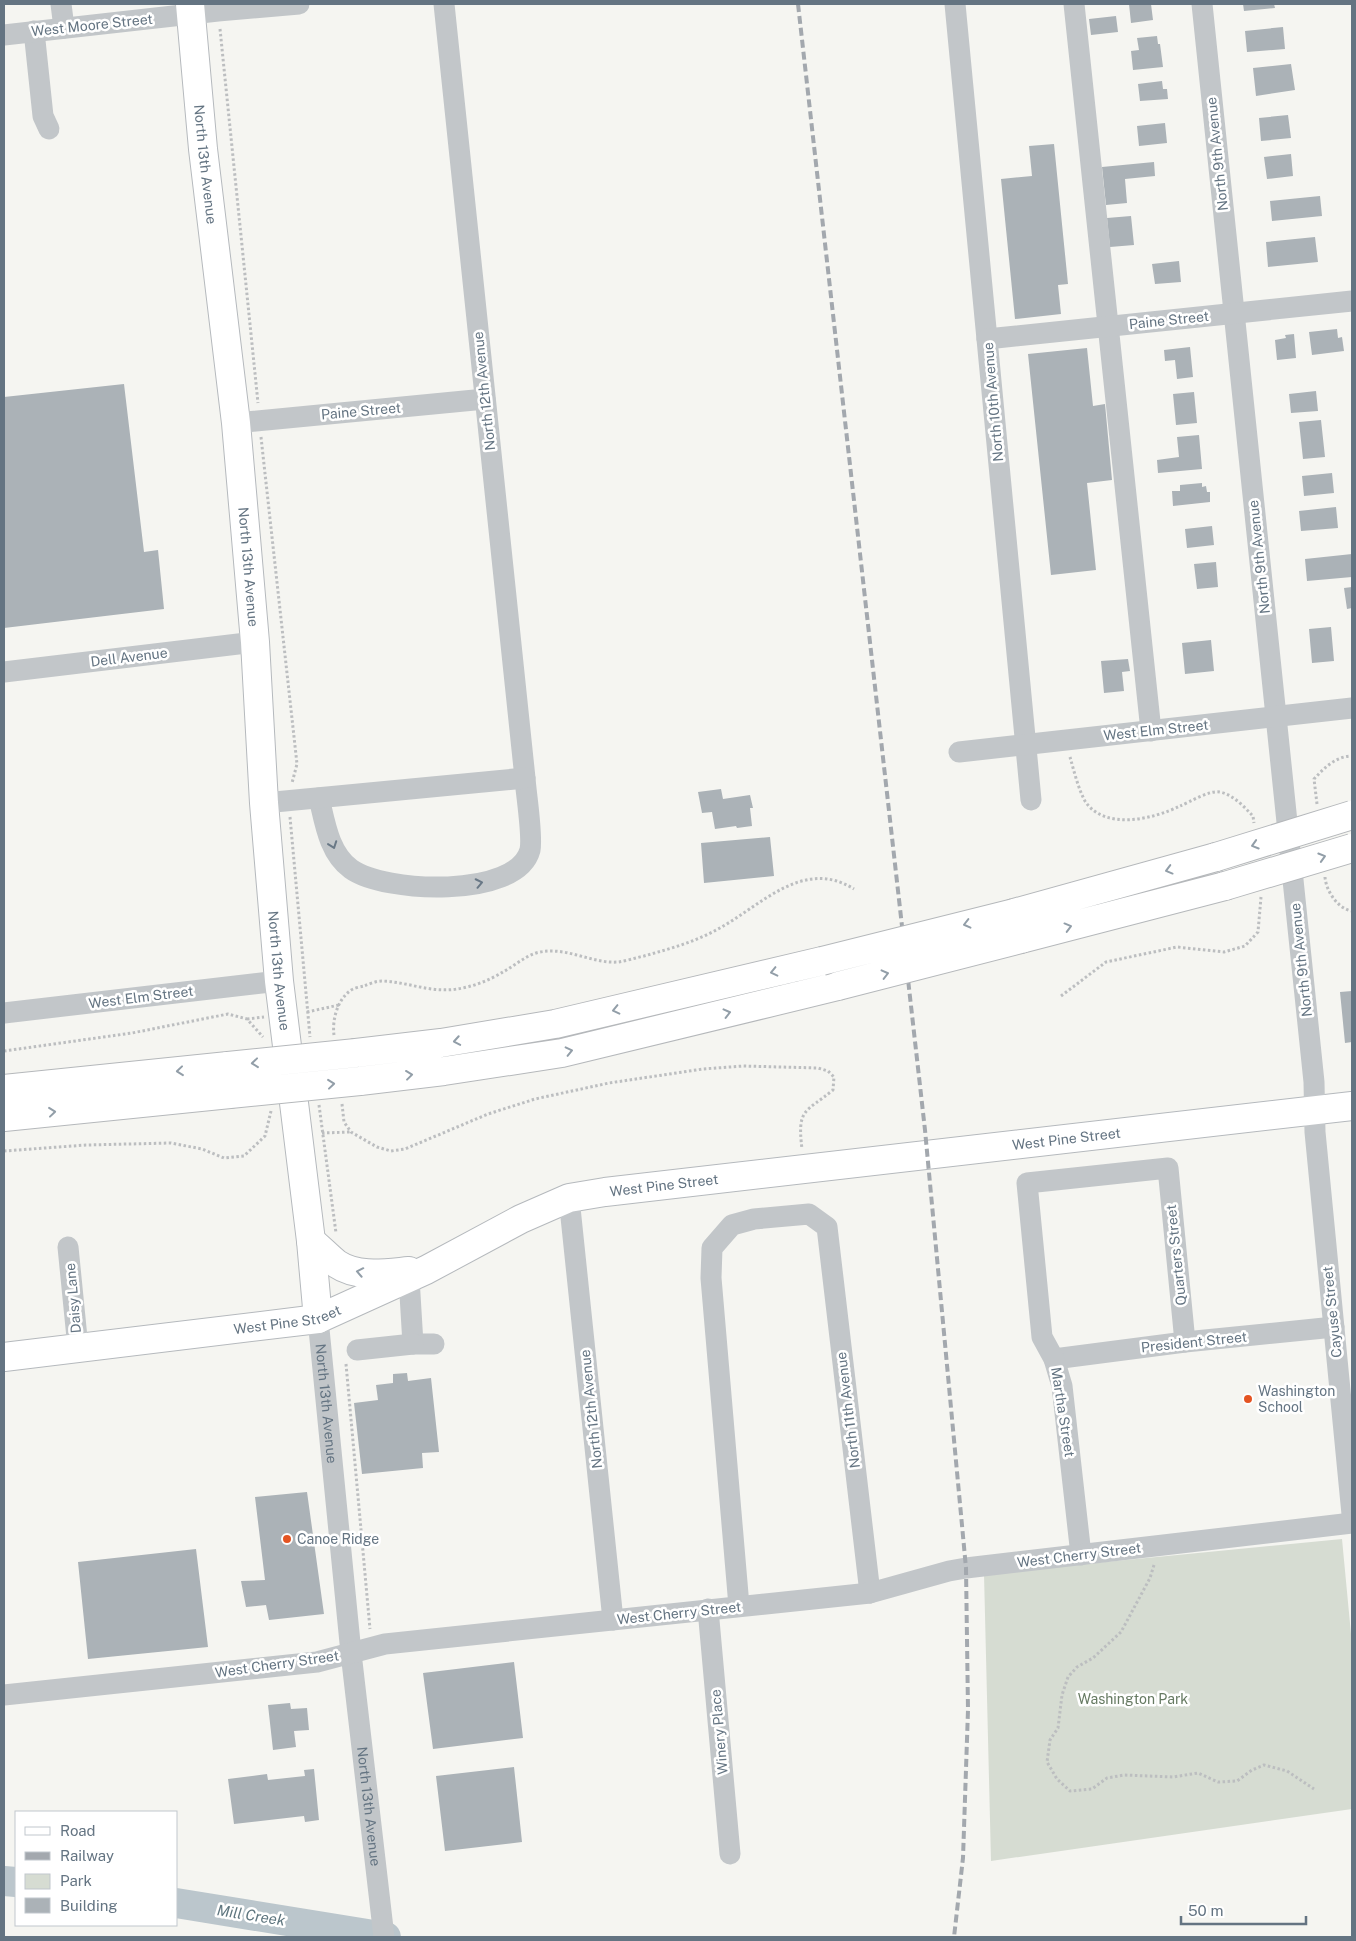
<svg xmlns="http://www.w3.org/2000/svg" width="1356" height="1941" viewBox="0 0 1356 1941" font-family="'Public Sans',sans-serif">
<rect width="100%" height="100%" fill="#f5f5f1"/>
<!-- green -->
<path fill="#d6dcd2" d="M1342,1539l9,95h1v175l-361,52 -7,-287z"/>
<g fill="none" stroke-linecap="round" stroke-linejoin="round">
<!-- river -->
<path stroke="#bbc6cc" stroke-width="30" d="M4,1881l12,1
M176,1903l210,34"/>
</g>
<!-- building -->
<path fill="#abb2b7" d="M1129,4h22l2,16 -22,3z
M1243,4h31l1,4 -31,3z
M1116,16l2,16 -27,3 -2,-16z
M1283,27l2,22 -38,3 -2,-21z
M1157,36l1,8h2l3,23 -30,3 -2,-19 8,-1 -2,-12z
M1291,64l4,26 -39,6 -3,-28z
M1162,81l1,8h4l1,10 -28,2 -2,-17z
M1288,115l3,23 -30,3 -2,-23z
M1165,123l2,20 -28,3 -2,-20z
M1054,144l14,140 -10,1 3,29 -46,5 -14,-140 31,-3 -3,-30z
M1291,154l2,22 -26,3 -3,-22z
M1154,162l1,14 -30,3 2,24 -21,2 -4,-38z
M1320,196l2,20 -50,5 -2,-20z
M1131,216l3,29 -24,2 -3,-29z
M1315,237l3,25 -50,5 -2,-25z
M1179,261l2,21 -26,2 -3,-20z
M1337,329l1,9 4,-1 2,14 -32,4 -3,-23z
M1294,334l2,24 -19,2 -2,-20 11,-2 -1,-3z
M1190,347l3,30 -16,2 -2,-19 -10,1 -1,-11z
M1087,348l6,58 12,-2 7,76 -25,3 9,87 -45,5 -23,-221z
M124,384l20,168 14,-2 6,59 -160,19v-231z
M1316,391l2,20 -27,2 -2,-19z
M1194,392l3,31 -21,2 -3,-31z
M1321,420l4,37 -22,2 -4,-37z
M1199,435l3,34 -44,4 -1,-13 22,-3 -2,-20z
M1332,473l2,20 -30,3 -2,-20z
M1202,483v4l4,-1 1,6h3v10l-37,4 -1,-15h8v-6z
M1336,507l2,21 -37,3 -2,-20z
M1212,526l2,19 -27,3 -2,-19z
M1352,554v23l-45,4 -2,-22z
M1216,562l2,25 -21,2 -3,-25z
M1352,587v21l-5,1 -3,-21z
M1331,627l3,34 -22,2 -3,-34z
M1211,640l3,31 -29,3 -3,-31z
M1128,659l2,12 -8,1 2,19 -20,2 -3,-32z
M721,789l2,10 27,-4 3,13h-3l2,18 -15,2 -1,-2 -21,3 -3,-17 -10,1 -4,-21z
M770,837l4,39 -70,7 -3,-40z
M1352,991v51l-7,1 -5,-51z
M407,1373l1,8 23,-3 8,74 -17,1 1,15 -61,6 -8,-71 24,-3 -2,-15 17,-2v-9z
M307,1492l17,122 -55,6 -3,-15 -20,2 -5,-26 24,-1 -10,-83z
M196,1549l12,98 -120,12 -10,-97z
M514,1662l9,76 -90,11 -10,-76z
M290,1703l1,6 16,-1 2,22 -15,1 2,16 -23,3 -5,-45z
M514,1767l8,75 -77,9 -9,-75z
M314,1769l5,51 -14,2 -1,-6 -70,8 -6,-45 39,-5 1,6 37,-4 -1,-6z"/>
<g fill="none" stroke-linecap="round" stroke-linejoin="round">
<defs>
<g id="major">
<path id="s2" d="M190,4l13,145 33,274 19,219 9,161 15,178 32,260 7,78"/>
<path d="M311,1241c9,7 17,16 26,23 21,14 49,9 72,7"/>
<path id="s3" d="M4,1357l314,-38 108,-49 95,-51 48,-21 36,-6 747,-86"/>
</g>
<path id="highway" d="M1014,913l202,-56
M1021,939l204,-53
M356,1053l85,-10 114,-19 267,-63
M360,1081l84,-10 118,-18 276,-67
M4,1089l224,-23
M4,1117l226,-23"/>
</defs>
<!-- major casing -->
<use href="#major" stroke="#b5b9bd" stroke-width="30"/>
<!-- highway casing -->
<use href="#highway" stroke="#b5b8bb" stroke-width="30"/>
<!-- path -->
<path stroke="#bcbec0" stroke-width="3" stroke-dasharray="2.5 2.5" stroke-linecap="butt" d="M220,29l38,374
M261,437l36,327 -5,19
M1070,757c4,14 8,31 15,44 19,30 69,18 95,5 10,-4 29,-16 40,-14 14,3 24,15 33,24l1,7
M1317,804l-3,-25c10,-11 22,-23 38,-23
M290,817l20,220
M1325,877c1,14 13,32 27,34
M1061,996l45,-34 71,-15 47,5 21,-6 13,-14 3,-35
M307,1012l32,-7
M247,1019l17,-2
M334,1035c-2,-14 3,-35 16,-44 3,-3 10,-4 14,-5 5,-2 12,-5 18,-5 26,1 48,12 75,8 15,-2 33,-9 46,-17 11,-6 21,-15 33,-19 29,-8 55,11 82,9 8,-1 17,-4 26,-6 25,-7 51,-14 74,-27 43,-23 85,-72 136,-40
M4,1051l128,-18 96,-19 19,5 16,18
M342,1104l2,18 7,10 26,15 14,4 14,-2 83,-35 47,-15 74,-16 94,-14 40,-3 75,2 10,3 6,6 -1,13c-28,23 -36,18 -31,59
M319,1105l17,128
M322,1133l28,-1
M4,1151l82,-6 85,-2 31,6 22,9 20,-2 21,-20 6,-25
M346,1364l24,265
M1154,1565l-4,13 -29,54 -28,26 -16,9 -9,10 -6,18 -4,33 -8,12 -3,22 10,17 13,12 22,-2 15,-11 17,-3 49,2 25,-4 20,9 19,-1 15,-11 12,-5 23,6 27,18"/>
<!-- minor -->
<g stroke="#c2c6c9" stroke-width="21">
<path d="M61,4l3,24"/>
<path d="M955,4l76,796"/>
<path d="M1074,4l77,727"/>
<path d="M1202,4l112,1078 1,50 37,382"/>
<path d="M34,31l9,85 6,13"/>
<path d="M4,35l214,-24 81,-7"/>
<path d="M987,339l365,-38"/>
<path d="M236,423l249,-24"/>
<path d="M4,672l251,-30"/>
<path d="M959,752l393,-44"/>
<path d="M319,798c6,25 10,55 32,71 33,24 166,30 179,-19 3,-14 -4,-56 -5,-72l-81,-774"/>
<path d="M264,803l261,-25"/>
<path d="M4,1013l275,-32"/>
<path d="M569,1198l44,422"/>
<path d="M68,1247l10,101"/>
<path d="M409,1278l4,66h21"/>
<path id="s1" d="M318,1319l33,334 33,284"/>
<path d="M357,1350l56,-6"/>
<path d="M1054,1359l131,-17 149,-15"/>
<path d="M1081,1555l-19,-169 -8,-27 -12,-22 -15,-154 141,-15 17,174"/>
<path d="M739,1606l-28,-328 1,-30 20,-23 22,-6 55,-5 18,13 43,366"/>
<path d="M708,1609l22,245"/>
<path d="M4,1695l313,-33 68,-18 485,-51 79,-22 17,-3 386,-45"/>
</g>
<!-- major -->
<use href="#major" stroke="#fff" stroke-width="28"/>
<!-- highway -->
<use href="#highway" stroke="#fff" stroke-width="28"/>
<!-- rail -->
<path stroke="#a3a8ae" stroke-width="4" stroke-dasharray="8 4" stroke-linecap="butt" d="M798,4l127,1126 41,438 2,142 -5,148 -9,79"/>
<defs>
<path id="highway-bridge" d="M1216,857l136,-42
M1225,886l127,-38
M822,961l192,-48
M838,986l183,-47
M228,1066l128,-13
M230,1094l130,-13"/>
</defs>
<!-- highway-bridge casing -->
<use href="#highway-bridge" stroke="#b5b8bb" stroke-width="30" stroke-linecap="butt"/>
<!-- highway-bridge -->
<use href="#highway-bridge" stroke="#fff" stroke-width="28"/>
</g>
<!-- one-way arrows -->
<defs><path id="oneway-chevron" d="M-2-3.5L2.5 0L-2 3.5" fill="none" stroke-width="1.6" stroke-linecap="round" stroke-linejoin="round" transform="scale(1.25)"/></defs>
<g stroke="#697886">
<use href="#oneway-chevron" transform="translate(333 845) rotate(70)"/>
<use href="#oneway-chevron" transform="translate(479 883) rotate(-12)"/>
</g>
<g stroke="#929ea8">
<use href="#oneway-chevron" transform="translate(1255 845) rotate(163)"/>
<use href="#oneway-chevron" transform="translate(1322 857) rotate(-17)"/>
<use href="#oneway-chevron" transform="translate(1169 870) rotate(165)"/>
<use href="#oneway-chevron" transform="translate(967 924) rotate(166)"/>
<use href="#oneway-chevron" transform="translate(1068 927) rotate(-15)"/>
<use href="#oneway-chevron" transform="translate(774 972) rotate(167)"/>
<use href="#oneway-chevron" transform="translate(885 974) rotate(-14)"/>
<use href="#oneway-chevron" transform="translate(616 1010) rotate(167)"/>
<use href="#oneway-chevron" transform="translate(727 1013) rotate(-14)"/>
<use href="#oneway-chevron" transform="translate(457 1041) rotate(170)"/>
<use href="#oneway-chevron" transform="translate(569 1051) rotate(-13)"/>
<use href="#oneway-chevron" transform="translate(255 1063) rotate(174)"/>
<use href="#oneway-chevron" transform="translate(180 1071) rotate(174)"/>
<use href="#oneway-chevron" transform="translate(409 1075) rotate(-7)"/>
<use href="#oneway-chevron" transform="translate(331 1084) rotate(-6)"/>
<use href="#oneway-chevron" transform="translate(52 1112) rotate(-6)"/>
<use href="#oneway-chevron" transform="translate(360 1272) rotate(-169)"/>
</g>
<!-- markers -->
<g fill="#e45422" stroke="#fff" stroke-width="2">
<circle cx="1248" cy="1399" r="5"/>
<circle cx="287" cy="1539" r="5"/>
</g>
<g text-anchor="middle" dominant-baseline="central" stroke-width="5" stroke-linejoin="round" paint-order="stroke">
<!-- street labels -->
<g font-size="14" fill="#647482" stroke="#fff">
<text transform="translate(92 25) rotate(-6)">West Moore Street</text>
<text transform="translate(1217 154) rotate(-96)">North 9th Avenue</text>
<text stroke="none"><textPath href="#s2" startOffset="161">North 13th Avenue</textPath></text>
<text transform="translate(1169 320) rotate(-6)">Paine Street</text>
<text transform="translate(484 391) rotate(-96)">North 12th Avenue</text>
<text transform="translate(993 402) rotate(-95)">North 10th Avenue</text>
<text transform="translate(361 411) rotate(-5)">Paine Street</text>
<text transform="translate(1259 557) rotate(-96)">North 9th Avenue</text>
<text stroke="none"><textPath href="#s2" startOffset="566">North 13th Avenue</textPath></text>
<text transform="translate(129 657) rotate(-7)">Dell Avenue</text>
<text transform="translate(1156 730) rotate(-6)">West Elm Street</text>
<text transform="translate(1301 960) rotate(-96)">North 9th Avenue</text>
<text stroke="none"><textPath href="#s2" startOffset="971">North 13th Avenue</textPath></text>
<text transform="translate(141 997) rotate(-7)">West Elm Street</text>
<text stroke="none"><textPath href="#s3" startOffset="1096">West Pine Street</textPath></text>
<text stroke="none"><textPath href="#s3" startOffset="691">West Pine Street</textPath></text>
<text transform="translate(1176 1255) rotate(-96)">Quarters Street</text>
<text transform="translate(73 1298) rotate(-95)">Daisy Lane</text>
<text transform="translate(1332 1312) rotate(-96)">Cayuse Street</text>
<text stroke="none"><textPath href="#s3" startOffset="286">West Pine Street</textPath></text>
<text transform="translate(1194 1342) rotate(-6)">President Street</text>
<text stroke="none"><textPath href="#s1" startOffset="85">North 13th Avenue</textPath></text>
<text transform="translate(591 1409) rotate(-96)">North 12th Avenue</text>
<text transform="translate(848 1410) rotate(-97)">North 11th Avenue</text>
<text transform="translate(1063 1412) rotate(81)">Martha Street</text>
<text transform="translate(1079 1555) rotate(-7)">West Cherry Street</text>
<text transform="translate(679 1613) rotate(-6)">West Cherry Street</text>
<text transform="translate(277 1664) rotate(-8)">West Cherry Street</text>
<text transform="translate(719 1732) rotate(-95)">Winery Place</text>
<text stroke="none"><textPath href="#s1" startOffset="490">North 13th Avenue</textPath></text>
</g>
<!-- poi labels -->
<g font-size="14" fill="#647482" stroke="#fff" text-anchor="start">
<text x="1258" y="1391">Washington<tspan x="1258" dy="16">School</tspan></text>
<text x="297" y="1539">Canoe Ridge</text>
</g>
<!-- park labels -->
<g font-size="14" fill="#667a62" stroke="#fff">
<text x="1133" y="1699">Washington Park</text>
</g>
<!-- water labels -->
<g font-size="15" font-style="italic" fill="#5f767f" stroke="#fff">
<text transform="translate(251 1915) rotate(9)">Mill Creek</text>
</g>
</g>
<!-- border -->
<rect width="1356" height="1941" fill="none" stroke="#647482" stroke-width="10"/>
<!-- legend -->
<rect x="15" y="1811" width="162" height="115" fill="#ffffff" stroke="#c1c7cd"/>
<rect x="25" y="1827" width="25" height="8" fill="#ffffff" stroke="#c1c7cd"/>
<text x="60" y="1836" font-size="15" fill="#647482">Road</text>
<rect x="25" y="1852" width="25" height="8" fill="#a3a8ae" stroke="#c1c7cd"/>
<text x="60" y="1861" font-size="15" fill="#647482">Railway</text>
<rect x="25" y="1874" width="25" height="15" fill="#d6dcd2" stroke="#c1c7cd"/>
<text x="60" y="1886" font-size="15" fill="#647482">Park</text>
<rect x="25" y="1898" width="25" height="15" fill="#abb2b7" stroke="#c1c7cd"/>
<text x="60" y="1911" font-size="15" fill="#647482">Building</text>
<!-- scale -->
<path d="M1181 1916v8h125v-8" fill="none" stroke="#647482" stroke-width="2.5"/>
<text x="1188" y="1916" font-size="15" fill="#647482" stroke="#ffffff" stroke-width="4" paint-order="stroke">50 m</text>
</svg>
